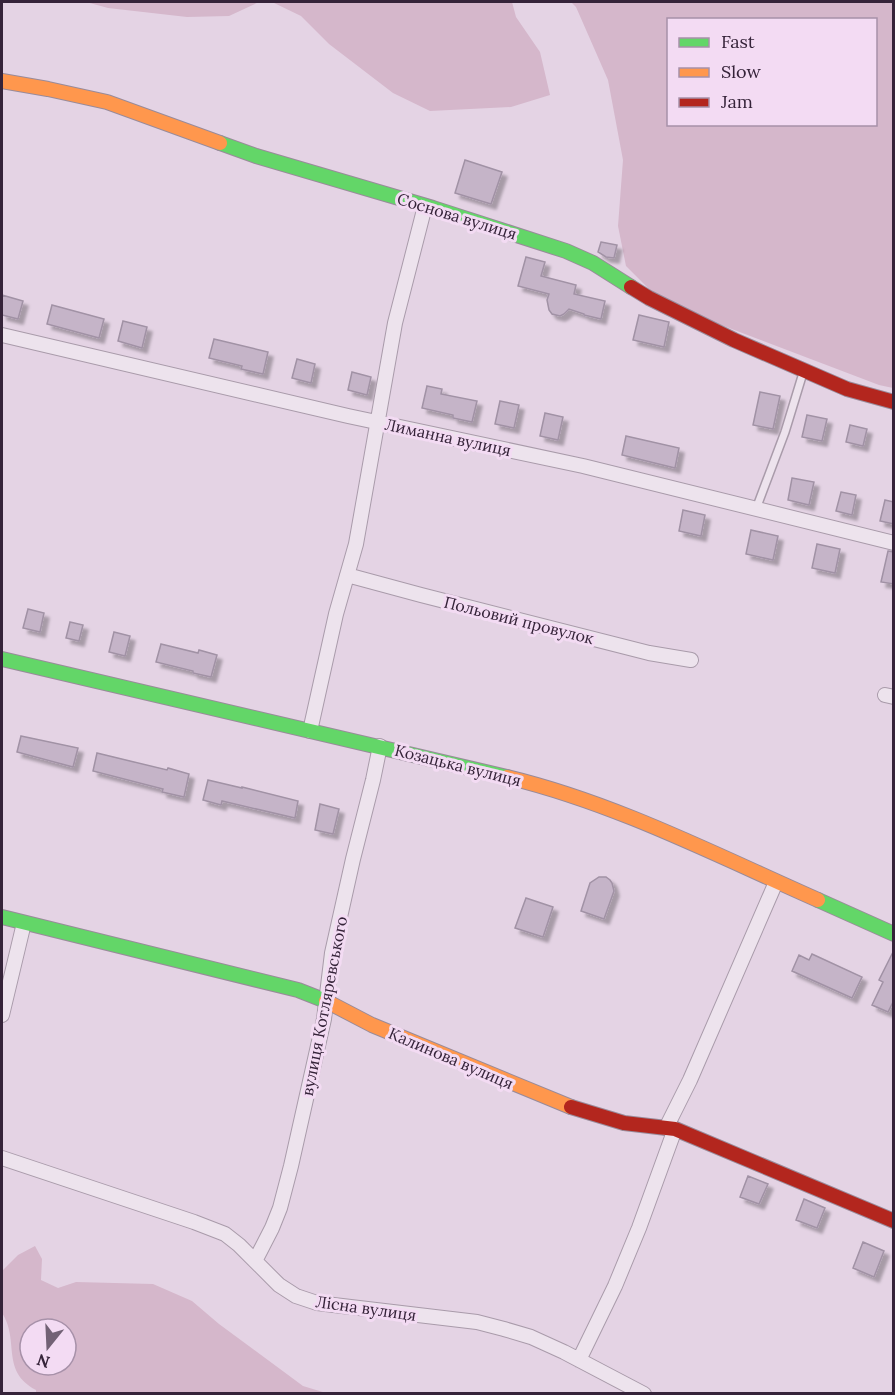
<svg xmlns="http://www.w3.org/2000/svg" width="895" height="1395" viewBox="0 0 895 1395" font-family="Lora,serif">
<defs>
<filter id="shadow"><feDropShadow dx="5" dy="5" stdDeviation="1.5" flood-color="#0004"/></filter>
</defs>
<rect width="100%" height="100%" fill="#e4d3e4"/>
<!-- green -->
<path fill="#d5b7cb" fill-rule="evenodd" d="M86,2h173l-30,14 -42,1 -79,-9z
M272,2h240l4,15 24,35 10,43 -39,12 -81,4 -37,-18 -64,-49 -28,-28z
M571,2h322v386l-14,-3 -192,-73 -35,-20 -26,-26 -8,-40 5,-66 -15,-80 -32,-73zM668,20h208v104h-208z
M35,1246l7,13 -1,21 17,8 18,-6 77,2 39,17 27,23 84,62 23,7h-290v-3c-36,-19 -16,-50 -34,-77v-42l16,-16zM30,1329h36v36h-36z"/>
<!-- building -->
<path fill="#c5b4c8" stroke="#a192a5" stroke-width="1.5" filter="url(#shadow)" d="M465,160l37,12 -11,32 -36,-11z
M601,242l16,3 -3,13 -8,-1 -8,-5z
M526,257l19,5 -4,14 35,9 -2,9 31,7 -4,18 -17,-4v-1l-15,-5 -5,5 -4,2 -8,-2 -3,-4 -2,-10 2,-6 -31,-8z
M2,295l21,6 -5,18 -16,-4z
M52,305l52,14 -5,19 -52,-14z
M639,315l30,7 -5,25 -31,-7z
M123,321l24,6 -5,21 -24,-7z
M214,339l54,13 -5,22 -22,-5 1,-3 -33,-8z
M297,359l18,5 -4,19 -19,-5z
M352,372l19,5 -4,18 -19,-5z
M427,386l15,3 -1,5 36,7 -5,21 -19,-4v-3l-31,-7z
M760,392l20,4 -7,33 -20,-4z
M500,401l19,4 -5,23 -19,-4z
M545,413l18,4 -5,23 -18,-4z
M807,415l20,4 -5,22 -20,-4z
M850,425l17,4 -4,17 -17,-4z
M626,436l53,12 -4,20 -53,-13z
M792,478l22,4 -5,23 -21,-5z
M841,492l15,3 -4,20 -16,-4z
M885,500l9,2v22l-14,-3z
M683,510l22,5 -4,21 -22,-5z
M751,530l27,6 -5,24 -27,-6z
M817,544l23,5 -5,24 -23,-5z
M888,551l6,1v32l-13,-2z
M28,609l16,4 -4,19 -17,-4z
M70,622l13,3 -4,16 -13,-3z
M114,632l16,4 -5,20 -16,-4z
M161,644l37,9 1,-3 18,5 -6,22 -18,-4v-2l-37,-9z
M21,736l57,12 -5,19 -56,-15z
M97,753l70,17 1,-2 21,6 -5,23 -22,-5 1,-3 -70,-18z
M208,780l34,8v-1l56,14 -3,17 -73,-17 -1,4 -18,-5z
M320,804l19,5 -6,25 -18,-4z
M599,877h7l4,3 2,3 2,8 -10,28 -23,-8 9,-28z
M526,898l27,9 -10,30 -28,-9z
M894,950v50l-6,12 -16,-7 11,-23 -4,-2z
M812,954l50,23 -10,21 -60,-27 7,-16 10,5z
M748,1176l20,8 -9,20 -19,-7z
M804,1199l21,9 -8,20 -21,-8z
M863,1242l21,9 -10,26 -21,-9z"/>
<g fill="none" stroke-linecap="round" stroke-linejoin="round">
<defs>
<path id="lane" d="M756,509l29,-77 18,-59"/>
<path id="street" d="M2,335l346,81 235,50 311,77
M347,575l74,20 228,58 42,7
M885,695l9,2
M310,731l26,-117 20,-70 39,-221 30,-117
M2,1015l22,-92
M666,1128l24,-48 86,-198
M2,1158l192,64 31,12 14,11 40,40 17,11 21,7 160,19 27,7 27,8 33,15 80,42
M255,1261l17,-33 8,-20 11,-42 33,-147 8,-66 21,-94 20,-79 7,-34
M579,1360l36,-74 24,-58 36,-99"/>
<path id="fast" d="M220,143l36,13 177,52 133,43 27,12 38,24
M2,659l505,118
M818,900l76,34
M2,917l296,73 28,11"/>
<path id="slow" d="M2,81l46,8 59,13 113,41
M507,777c108,26 209,78 311,123
M326,1001l46,24 199,82"/>
<path id="jam" d="M631,287l18,11 85,42 113,49 47,13
M571,1107l53,16 51,6 219,92"/>
</defs>
<!-- lane casing -->
<use href="#lane" stroke="#a99baa" stroke-width="10"/>
<!-- street casing -->
<use href="#street" stroke="#a99baa" stroke-width="16"/>
<!-- fast casing -->
<use href="#fast" stroke="#998b9a" stroke-width="16"/>
<!-- slow casing -->
<use href="#slow" stroke="#998b9a" stroke-width="16"/>
<!-- jam casing -->
<use href="#jam" stroke="#998b9a" stroke-width="16"/>
<!-- lane -->
<use href="#lane" stroke="#ede3ed" stroke-width="7"/>
<!-- street -->
<use href="#street" stroke="#ede3ed" stroke-width="14"/>
<!-- fast -->
<use href="#fast" stroke="#63d668" stroke-width="14"/>
<!-- slow -->
<use href="#slow" stroke="#ff974d" stroke-width="14"/>
<!-- jam -->
<use href="#jam" stroke="#b3261e" stroke-width="14"/>
</g>
<g text-anchor="middle" dominant-baseline="central" stroke-width="6" stroke-linejoin="round" paint-order="stroke">
<!-- street labels -->
<g font-size="16" fill="#352339" stroke="#f3dbf3">
<text transform="translate(457 216) rotate(17)">Соснова вулиця</text>
<text transform="translate(448 437) rotate(12)">Лиманна вулиця</text>
<text transform="translate(519 620) rotate(14)">Польовий провулок</text>
<text transform="translate(458 765) rotate(14)">Козацька вулиця</text>
<text transform="translate(324 1006) rotate(-79)">вулиця Котляревського</text>
<text transform="translate(451 1058) rotate(23)">Калинова вулиця</text>
<text transform="translate(366 1308) rotate(8)">Лісна вулиця</text>
</g>
</g>
<!-- border -->
<rect width="895" height="1395" fill="none" stroke="#352339" stroke-width="6"/>
<!-- legend -->
<rect x="667" y="18" width="210" height="108" fill="#f3dbf3" stroke="#a791a9" stroke-width="1.5"/>
<rect x="679" y="38" width="30" height="9" fill="#63d668" stroke="#a791a9" stroke-width="1.5"/>
<text x="721" y="48" font-size="18" fill="#352339">Fast</text>
<rect x="679" y="68" width="30" height="9" fill="#ff974d" stroke="#a791a9" stroke-width="1.5"/>
<text x="721" y="78" font-size="18" fill="#352339">Slow</text>
<rect x="679" y="98" width="30" height="9" fill="#b3261e" stroke="#a791a9" stroke-width="1.5"/>
<text x="721" y="108" font-size="18" fill="#352339">Jam</text>
<!-- north arrow -->
<g transform="translate(48 1347) rotate(198)"><circle r="28" fill="#f3dbf3" stroke="#a791a9" stroke-width="1.5"/>
<path d="M0-4.5L10 22L0 15L-10 22Z" fill="#726175"/>
<text y="-9" font-size="16" font-weight="bold" text-anchor="middle" fill="#352339">N</text>
</g>
</svg>
